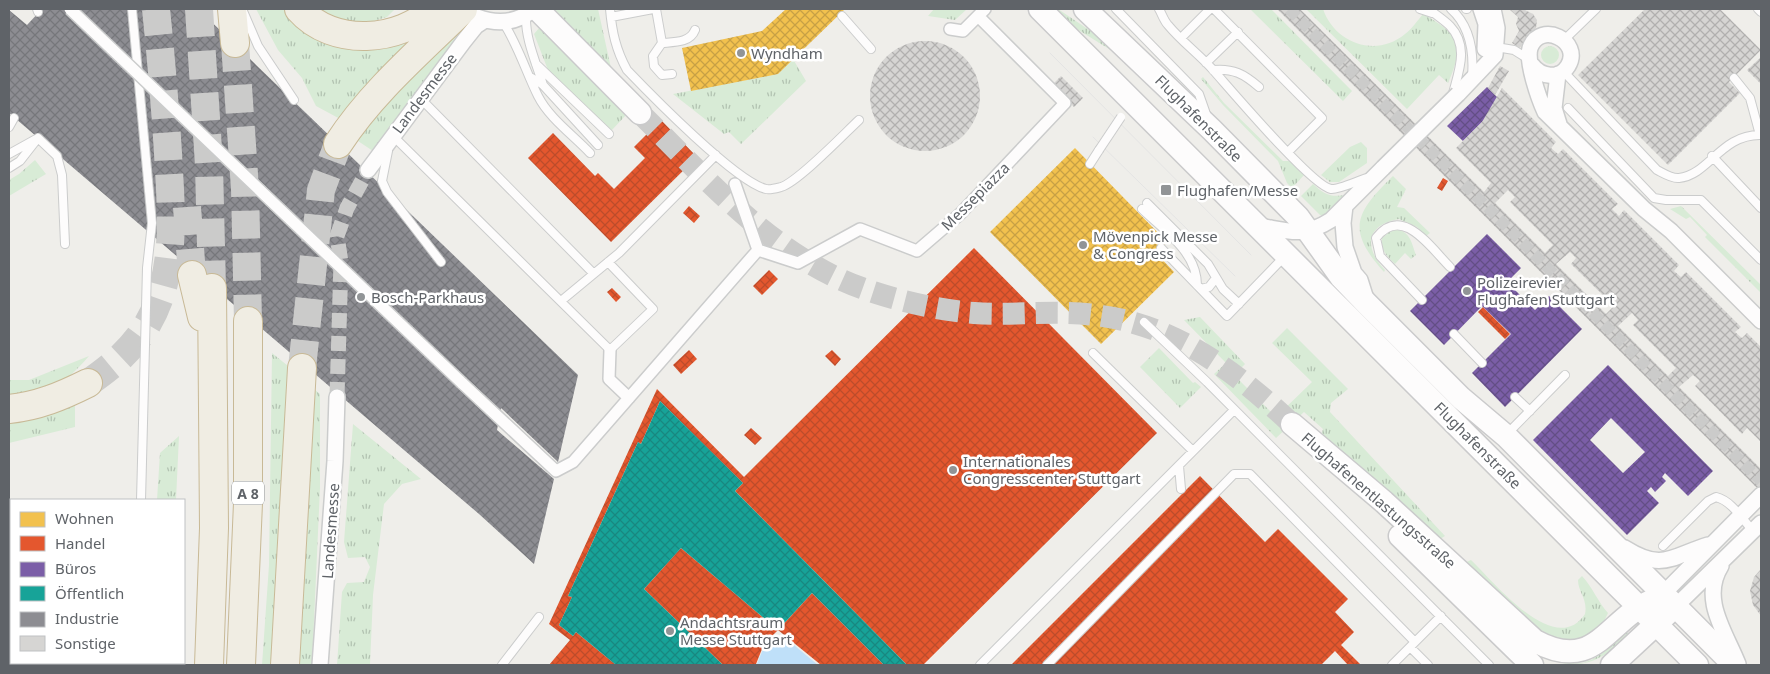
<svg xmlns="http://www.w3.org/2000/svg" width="1770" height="674" viewBox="0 0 1770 674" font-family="'Noto Sans',sans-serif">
<defs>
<pattern id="grass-tufts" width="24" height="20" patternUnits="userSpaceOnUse" patternTransform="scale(1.25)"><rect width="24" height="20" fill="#d8ebd6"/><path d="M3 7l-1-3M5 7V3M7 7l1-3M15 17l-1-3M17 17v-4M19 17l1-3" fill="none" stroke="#b2c2b1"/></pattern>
<pattern id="homes-cross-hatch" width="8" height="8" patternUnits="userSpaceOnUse" patternTransform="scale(1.25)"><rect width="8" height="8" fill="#f2c14e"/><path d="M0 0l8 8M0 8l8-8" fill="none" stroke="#c7a045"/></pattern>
<pattern id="shops-cross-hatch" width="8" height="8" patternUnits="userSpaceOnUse" patternTransform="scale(1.25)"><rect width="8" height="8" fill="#e4572e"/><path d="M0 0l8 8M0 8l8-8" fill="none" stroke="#bc4c2b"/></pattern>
<pattern id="offices-cross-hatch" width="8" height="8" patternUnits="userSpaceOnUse" patternTransform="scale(1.25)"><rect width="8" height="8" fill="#7b5ea7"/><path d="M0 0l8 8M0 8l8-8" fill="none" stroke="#634e85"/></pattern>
<pattern id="public-cross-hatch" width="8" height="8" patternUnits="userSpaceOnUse" patternTransform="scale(1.25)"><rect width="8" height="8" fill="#17a398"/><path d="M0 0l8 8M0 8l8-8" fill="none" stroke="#188880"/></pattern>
<pattern id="industry-cross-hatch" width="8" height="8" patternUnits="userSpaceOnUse" patternTransform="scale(1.25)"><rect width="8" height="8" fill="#8d8d92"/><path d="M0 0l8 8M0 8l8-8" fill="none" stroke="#76777b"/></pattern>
<pattern id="building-cross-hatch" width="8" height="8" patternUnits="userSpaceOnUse" patternTransform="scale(1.25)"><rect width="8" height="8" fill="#d6d5d3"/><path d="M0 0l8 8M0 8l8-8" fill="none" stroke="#b1b0af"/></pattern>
</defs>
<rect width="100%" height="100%" fill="#efeeea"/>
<!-- grass -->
<path fill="url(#grass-tufts)" d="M256,9h30l29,24 113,-10 -86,97 -26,-14 -14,-28 -24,-28z
M313,9h82l-8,8 -20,6 -26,2z
M552,9h46l13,59z
M934,9h33l-12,11 -27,-4z
M1055,9h3l55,37 131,128 -3,2 -119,-119 -50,-31z
M1250,9h21l81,82 -9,10z
M1306,9h17c11,33 52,50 82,25 7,-5 12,-13 18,-20 34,19 43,29 25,69l-9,-8 -32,34z
M464,24l3,3 -94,124 -18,-12 19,-26z
M540,27l87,87 -16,17 -63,-61 -14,-36z
M1541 55a9 9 0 1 1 18 0a9 9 0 1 1-18 0Z
M793,59l13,22 -65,63 -12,-12 -5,2 -51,-40 105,-20z
M1203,77l21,26 59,58h8l14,13 -13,14 -5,-5 -9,-22 -55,-56 -22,-26z
M1361,142l6,6v15l-28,19h-9l-9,-7 29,-28z
M35,160l11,14 -37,22v-16l10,-6z
M1393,176l13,13 -9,18 7,1 26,25 -4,3 -9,-9 -18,-8c-34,6 -35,29 -14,51l-1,2c-38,-42 -29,-59 9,-96z
M1313,184c10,9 17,14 31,11l-20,20h-4l-19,-19z
M1681,206l80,79v8l-56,-56 2,-2 -17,-18 -4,2 -16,-10z
M1393,229c17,1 18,12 23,26l-5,4 -6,-6 -10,11c-9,-9 -14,-13 -13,-26z
M1200,317l45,47 -11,11 42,42 36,-35 -40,-39 15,-15 61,61 -17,14 -1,9 115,124 -5,3 -119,-103 2,-7 -19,-17 -28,26 -62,-64 12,-11 -42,-43z
M1159,348l34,35 2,-1 6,5 -21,21 -40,-41z
M272,353l21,17 -18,295h-13l7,-100z
M89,356c-28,32 -39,36 -80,40v-16h20z
M314,389l6,5v94l-8,177h-17z
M75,404v23l-66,16v-23z
M353,424l68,55 -19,5 -18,20 -11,91 -3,70h-33l5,-73 5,-9 17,-1 6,-15 -5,-10 -17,1 -4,-16z
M179,436l-3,64h-19l3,-47z
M1471,560c23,22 84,99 114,54 3,-15 -7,-22 -7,-34l4,-4c11,12 16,26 26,37l-12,25 -47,4 -87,-78z
M1626,631l4,4c-33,30 -55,39 -97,17 50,19 55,16 93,-21z"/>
<!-- water -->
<path fill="#bfe0f9" d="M774,635l5,4 4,-3 35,29h-64l3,-1 8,-20z"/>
<!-- homes -->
<path fill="url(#homes-cross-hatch)" d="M786,9h59l-67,65 -87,17 -9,-43 80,-17z
M1075,148l92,94 -11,11 18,19 -73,72 -111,-112z"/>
<!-- shops -->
<path fill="url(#shops-cross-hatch)" d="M661,120l36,37 -86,85 -83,-84 25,-25 42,43 3,-3 16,16 31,-31 -11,-11z
M1443,178l5,3 -6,10 -5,-3z
M689,206l11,10 -6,7 -11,-10z
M974,248l183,185 -234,232h-16l-172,-174 8,-8 -83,-82 -19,43 -3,-2 -70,154 4,1 -13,28 14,11 3,-4 40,33h-67l21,-25 -21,-16 108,-235 87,88z
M769,270l9,9 -16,16 -9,-9z
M612,288l9,9 -5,5 -9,-10z
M1483,307l27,27 -5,5 -27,-27z
M689,350l8,9 -16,15 -8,-9z
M832,350l9,9 -6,7 -10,-10z
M751,428l11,10 -7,7 -11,-10z
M1200,476l65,66 13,-13 70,70 -13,13 19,20 -13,13 20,20h-13l-13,-14 -14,14h-310z
M681,548l97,82 -14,14 -8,20 -33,1 -79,-76z
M812,593l72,72h-63l-43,-35z"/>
<!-- offices -->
<path fill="url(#offices-cross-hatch)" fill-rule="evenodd" d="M1487,87l15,15 -39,39 -16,-15z
M1487,234l34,34 -14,14 28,28 14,-14 33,33 -77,78 -33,-34 39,-39 -29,-28 -38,39 -34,-34z
M1608,365l105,106 -25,25 -23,-23 -3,4 4,4 -11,11 -4,-5 -4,4 12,12 -32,32 -94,-95zM1611,418l34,34 -22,21 -33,-33z"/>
<!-- public -->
<path fill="url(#public-cross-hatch)" d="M660,401l83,82 -8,8 172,174h-23l-72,-72 -34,37 -97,-82 -37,41 79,76h-107l-40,-33 -3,4 -14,-11 13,-28 -4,-1 70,-154 3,2z"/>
<!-- industry -->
<path fill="url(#industry-cross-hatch)" d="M42,9h156l380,366 -20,87 -57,-54 -4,22 57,49 -20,85 -55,-50 -470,-401v-103l18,15z"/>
<!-- building -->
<path fill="url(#building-cross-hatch)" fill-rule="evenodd" d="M1277,9h23l184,183 7,-9 -35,-35 26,-26 20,-34 54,54 -5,6 7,6 5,-5 55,55 -6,5 7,7 5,-6 55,55 -5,6 7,6 5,-5 55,55 -6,5 7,6 5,-5 14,14v95l-14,-14 -5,6 -47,-48 5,-5 -7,-6 -14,12 82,82v23zM1508,190l7,7 -5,5 43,43 -8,8 -50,-50zM1570,252l6,6 -5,6 43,42 -8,8 -50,-50zM1632,313l6,7 -5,5 43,43 -8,8 -50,-50z
M1509,9h14l10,5 4,6 -1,8 -8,6 -8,14 -8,-5 7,-12 -3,-7 2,-7z
M1645,9h75l41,41 -32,32 11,11 -72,72 -90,-90z
M870 96a55 55 0 1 1 110 0a55 55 0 1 1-110 0Z
M1761,57v27l-14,-14z
M1500,66l9,5 -14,24 -7,-7z
M1061,76l22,22 -9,9 -22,-22z
M1761,569v47l-8,-11 -3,-14 4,-14z"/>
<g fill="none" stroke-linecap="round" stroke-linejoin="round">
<!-- pedestrian-tunnel -->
<path stroke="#cbcbca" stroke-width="11" stroke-dasharray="11 5.5" stroke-linecap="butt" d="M1289,9l472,472"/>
<!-- minor-tunnel -->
<path stroke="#cbcbca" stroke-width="15" stroke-dasharray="15 8" stroke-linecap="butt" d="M337,397l4,-135 -4,-26 10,-28 21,-38"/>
<!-- secondary-tunnel -->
<path stroke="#cbcbca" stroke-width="22" stroke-dasharray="22 11" stroke-linecap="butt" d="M640,113c69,68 136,147 230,178 33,11 69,19 104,22 42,3 85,-4 128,3 76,11 135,57 190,108"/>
<!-- motorway-tunnel -->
<path stroke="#cbcbca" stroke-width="28" stroke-dasharray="28 14" stroke-linecap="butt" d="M199,9l10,156 3,123
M235,43l10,146 3,132
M187,207l5,68
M302,368l19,-178 17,-46
M88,383c23,-16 44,-33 59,-58 31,-52 24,-115 21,-172 -3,-48 -7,-96 -12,-144"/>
<defs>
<path id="service" d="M37,9l1,3
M132,9l20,214 -5,45 -6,232
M610,9c2,23 6,41 17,61 24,25 109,112 139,119 4,1 11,-1 15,-2 17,-5 63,-53 78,-67
M656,9l6,34 -9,13 1,10 8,9 10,-1
M1116,9l83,85 7,20
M1159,9c3,5 5,12 9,16 14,17 32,30 46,46 17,19 98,115 117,118 8,1 30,-10 40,-12
M1214,9l108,109 -34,34
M1420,9l12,4
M1429,9c7,6 15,11 21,17 20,21 8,47 2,71
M1451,9c19,17 23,43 21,68
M1466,9h1
M1758,9l3,3
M243,11l15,35 36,54
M526,15c-1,24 10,47 17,70
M842,16l29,33
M611,17l42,-8
M503,22c15,23 23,50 35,74 11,22 35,39 52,57
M1181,38l29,-29
M1564,40l32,-31
M662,43c12,-1 28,0 33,-13
M1502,48l12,2 16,10
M1206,63l32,-31
M536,64l73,70
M1213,70c20,-2 31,4 46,17
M1563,71l94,99c6,3 15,9 22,8 30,-3 42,-44 82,-43
M532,78l11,7 55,60
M1734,78l16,20 10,37
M421,99l172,174
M1568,108l86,90 12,2h35l60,60
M9,127l5,-9
M392,135l218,215 43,-41 -45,-47
M38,138l19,18 5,19 3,69
M388,151l-6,30 5,11 54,70
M9,154l27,-15
M1712,156l49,52
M1090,164l9,-14
M9,168l11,-7 18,-23
M1147,203l61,61 15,25 16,15
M1142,209c22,21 55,43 55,76
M1161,248l66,68 58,-60
M1201,289l8,-2 7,-9
M1422,300l-42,-44 -4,-18c26,-34 54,9 74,29
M561,301l58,-48 97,-98
M1144,322l63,60 282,283
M1454,334l28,29
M1093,353l100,98
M1515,397l15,14
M1507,434l58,-59
M1179,466l2,23
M1663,546l45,-45 8,-4c16,4 26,22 37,34
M1410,647l18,18
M134,665v-2
M502,665l37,-48
M980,665l254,-255
M1047,665l187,-191h16l165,168
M1392,665l49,-49"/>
<path id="pedestrian" d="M950,29l13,2 22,-22
M735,184l23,66
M758,250l40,13 62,-34 57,22 43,-37 105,-111 -87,-87
M610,350l-1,29 20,19
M462,383l94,88 17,-9 185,-212"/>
<path id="minor" d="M1481,9l5,15 -1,25
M477,17c21,8 40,6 57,-8
M1532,65c9,12 27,15 36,1 15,-25 -28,-46 -38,-18 -4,14 9,51 15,64l99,97 27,22 90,90
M1558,74l-4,34 5,16
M1458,94l37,-39 2,-27 -4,-19
M368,170l96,-129 12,-15 9,-6
M1345,206l-2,17 2,24 9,26 6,7 6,19
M1259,226c30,5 44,12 72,-6l52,-52
M1625,548c38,24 47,8 83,-3
M1721,566c-21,33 5,67 17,98
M1664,593l97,-98
M1676,606l85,-83
M320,665l15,-204 2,-64"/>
<path id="secondary" d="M537,9l103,104
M1040,9l657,656
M1085,9l127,121 86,87 43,60 26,27 94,94 45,38 228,229
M1292,424l92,78 151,139c61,33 71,-21 118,-41
M1400,536l132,129
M1612,665l56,-52"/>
<path id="motorway" d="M232,9l3,34
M299,9c34,39 101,33 135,0
M338,144c33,-51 82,-93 125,-135
M192,275l10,42
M9,409c29,-3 53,-13 79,-26
M209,665l5,-137 -2,-240
M241,665l7,-162v-182
M285,665l17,-297"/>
</defs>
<!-- service casing -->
<use href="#service" stroke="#cbcccc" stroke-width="10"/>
<!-- pedestrian casing -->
<use href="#pedestrian" stroke="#cbcccc" stroke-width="14"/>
<!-- minor casing -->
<use href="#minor" stroke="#cbcccc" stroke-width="18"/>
<!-- secondary casing -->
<use href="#secondary" stroke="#cacacb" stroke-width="25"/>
<!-- motorway casing -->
<use href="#motorway" stroke="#c8b996" stroke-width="30"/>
<!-- service -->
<use href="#service" stroke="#fdfcfc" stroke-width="8"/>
<!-- pedestrian -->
<use href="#pedestrian" stroke="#fdfcfc" stroke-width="11"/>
<!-- minor -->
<use href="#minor" stroke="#fdfcfc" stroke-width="15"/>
<!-- secondary -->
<use href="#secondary" stroke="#fdfcfc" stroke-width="22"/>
<!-- motorway -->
<use href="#motorway" stroke="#f0ede3" stroke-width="28"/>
<!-- tram -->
<path stroke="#e4e4e4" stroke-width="1" d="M1050,53l201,202
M1093,137l142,139"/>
<defs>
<path id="service-bridge" d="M1099,150l22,-33"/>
<path id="pedestrian-bridge" d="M70,9l392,374"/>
<path id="minor-bridge" d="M1383,168l75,-74"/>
</defs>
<!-- service-bridge casing -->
<use href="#service-bridge" stroke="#cbcccc" stroke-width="10" stroke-linecap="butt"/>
<!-- pedestrian-bridge casing -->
<use href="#pedestrian-bridge" stroke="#cbcccc" stroke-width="14" stroke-linecap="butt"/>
<!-- minor-bridge casing -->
<use href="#minor-bridge" stroke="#cbcccc" stroke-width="18" stroke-linecap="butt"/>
<!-- service-bridge -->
<use href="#service-bridge" stroke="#fdfcfc" stroke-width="8"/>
<!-- pedestrian-bridge -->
<use href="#pedestrian-bridge" stroke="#fdfcfc" stroke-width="11"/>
<!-- minor-bridge -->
<use href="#minor-bridge" stroke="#fdfcfc" stroke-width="15"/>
</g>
<!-- markers -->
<g fill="#919496" stroke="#fff" stroke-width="2">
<circle cx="741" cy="53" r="5"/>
<rect x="1160" y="184" width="12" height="12" rx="2.5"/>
<circle cx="1083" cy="245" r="5"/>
<circle cx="1467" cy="291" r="5"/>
<circle cx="361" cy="297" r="5"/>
<circle cx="953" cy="470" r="5"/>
<circle cx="670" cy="631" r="5"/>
</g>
<g text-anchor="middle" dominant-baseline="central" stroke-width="5" stroke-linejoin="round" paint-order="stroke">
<!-- shield labels -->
<rect fill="#fff" stroke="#8f9295" stroke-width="1" x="232" y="481.5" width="32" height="23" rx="4"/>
<g font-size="14" font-weight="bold" fill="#5f6368">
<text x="248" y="493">A 8</text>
</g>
<!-- poi labels -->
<g font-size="15" fill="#5f6368" stroke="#fff" text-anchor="start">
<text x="751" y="53">Wyndham</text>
<text x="1177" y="190">Flughafen/Messe</text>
<text x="1093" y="236">Mövenpick Messe<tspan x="1093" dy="17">&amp; Congress</tspan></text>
<text x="1477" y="282">Polizeirevier<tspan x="1477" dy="17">Flughafen Stuttgart</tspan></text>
<text x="371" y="297">Bosch-Parkhaus</text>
<text x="963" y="461">Internationales<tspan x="963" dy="17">Congresscenter Stuttgart</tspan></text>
<text x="680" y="622">Andachtsraum<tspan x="680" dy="17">Messe Stuttgart</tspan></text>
</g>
<!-- street labels -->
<g font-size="15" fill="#5f6368" stroke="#fff">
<text transform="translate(424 93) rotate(-53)">Landesmesse</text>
<text transform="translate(1199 118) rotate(45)">Flughafenstraße</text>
<text transform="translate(975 196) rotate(-45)">Messepiazza</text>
<text transform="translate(1478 445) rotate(45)">Flughafenstraße</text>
<text transform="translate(1379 500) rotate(41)">Flughafenentlastungsstraße</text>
<text transform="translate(330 531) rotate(-86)">Landesmesse</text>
</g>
</g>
<!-- border -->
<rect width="1770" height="674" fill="none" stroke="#5f6368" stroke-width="20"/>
<!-- legend -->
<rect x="10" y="499" width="175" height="165" fill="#ffffff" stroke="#bfc1c3"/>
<rect x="20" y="512" width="25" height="15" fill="#f2c14e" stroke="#bfc1c3"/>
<text x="55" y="524" font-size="15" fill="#5f6368">Wohnen</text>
<rect x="20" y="536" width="25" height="15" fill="#e4572e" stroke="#bfc1c3"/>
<text x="55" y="549" font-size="15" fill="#5f6368">Handel</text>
<rect x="20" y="562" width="25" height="15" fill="#7b5ea7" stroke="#bfc1c3"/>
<text x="55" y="574" font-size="15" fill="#5f6368">Büros</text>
<rect x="20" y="586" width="25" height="15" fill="#17a398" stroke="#bfc1c3"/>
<text x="55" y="599" font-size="15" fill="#5f6368">Öffentlich</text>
<rect x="20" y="612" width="25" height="15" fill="#8d8d92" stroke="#bfc1c3"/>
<text x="55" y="624" font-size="15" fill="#5f6368">Industrie</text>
<rect x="20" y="636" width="25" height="15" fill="#d6d5d3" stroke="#bfc1c3"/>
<text x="55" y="649" font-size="15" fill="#5f6368">Sonstige</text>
</svg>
